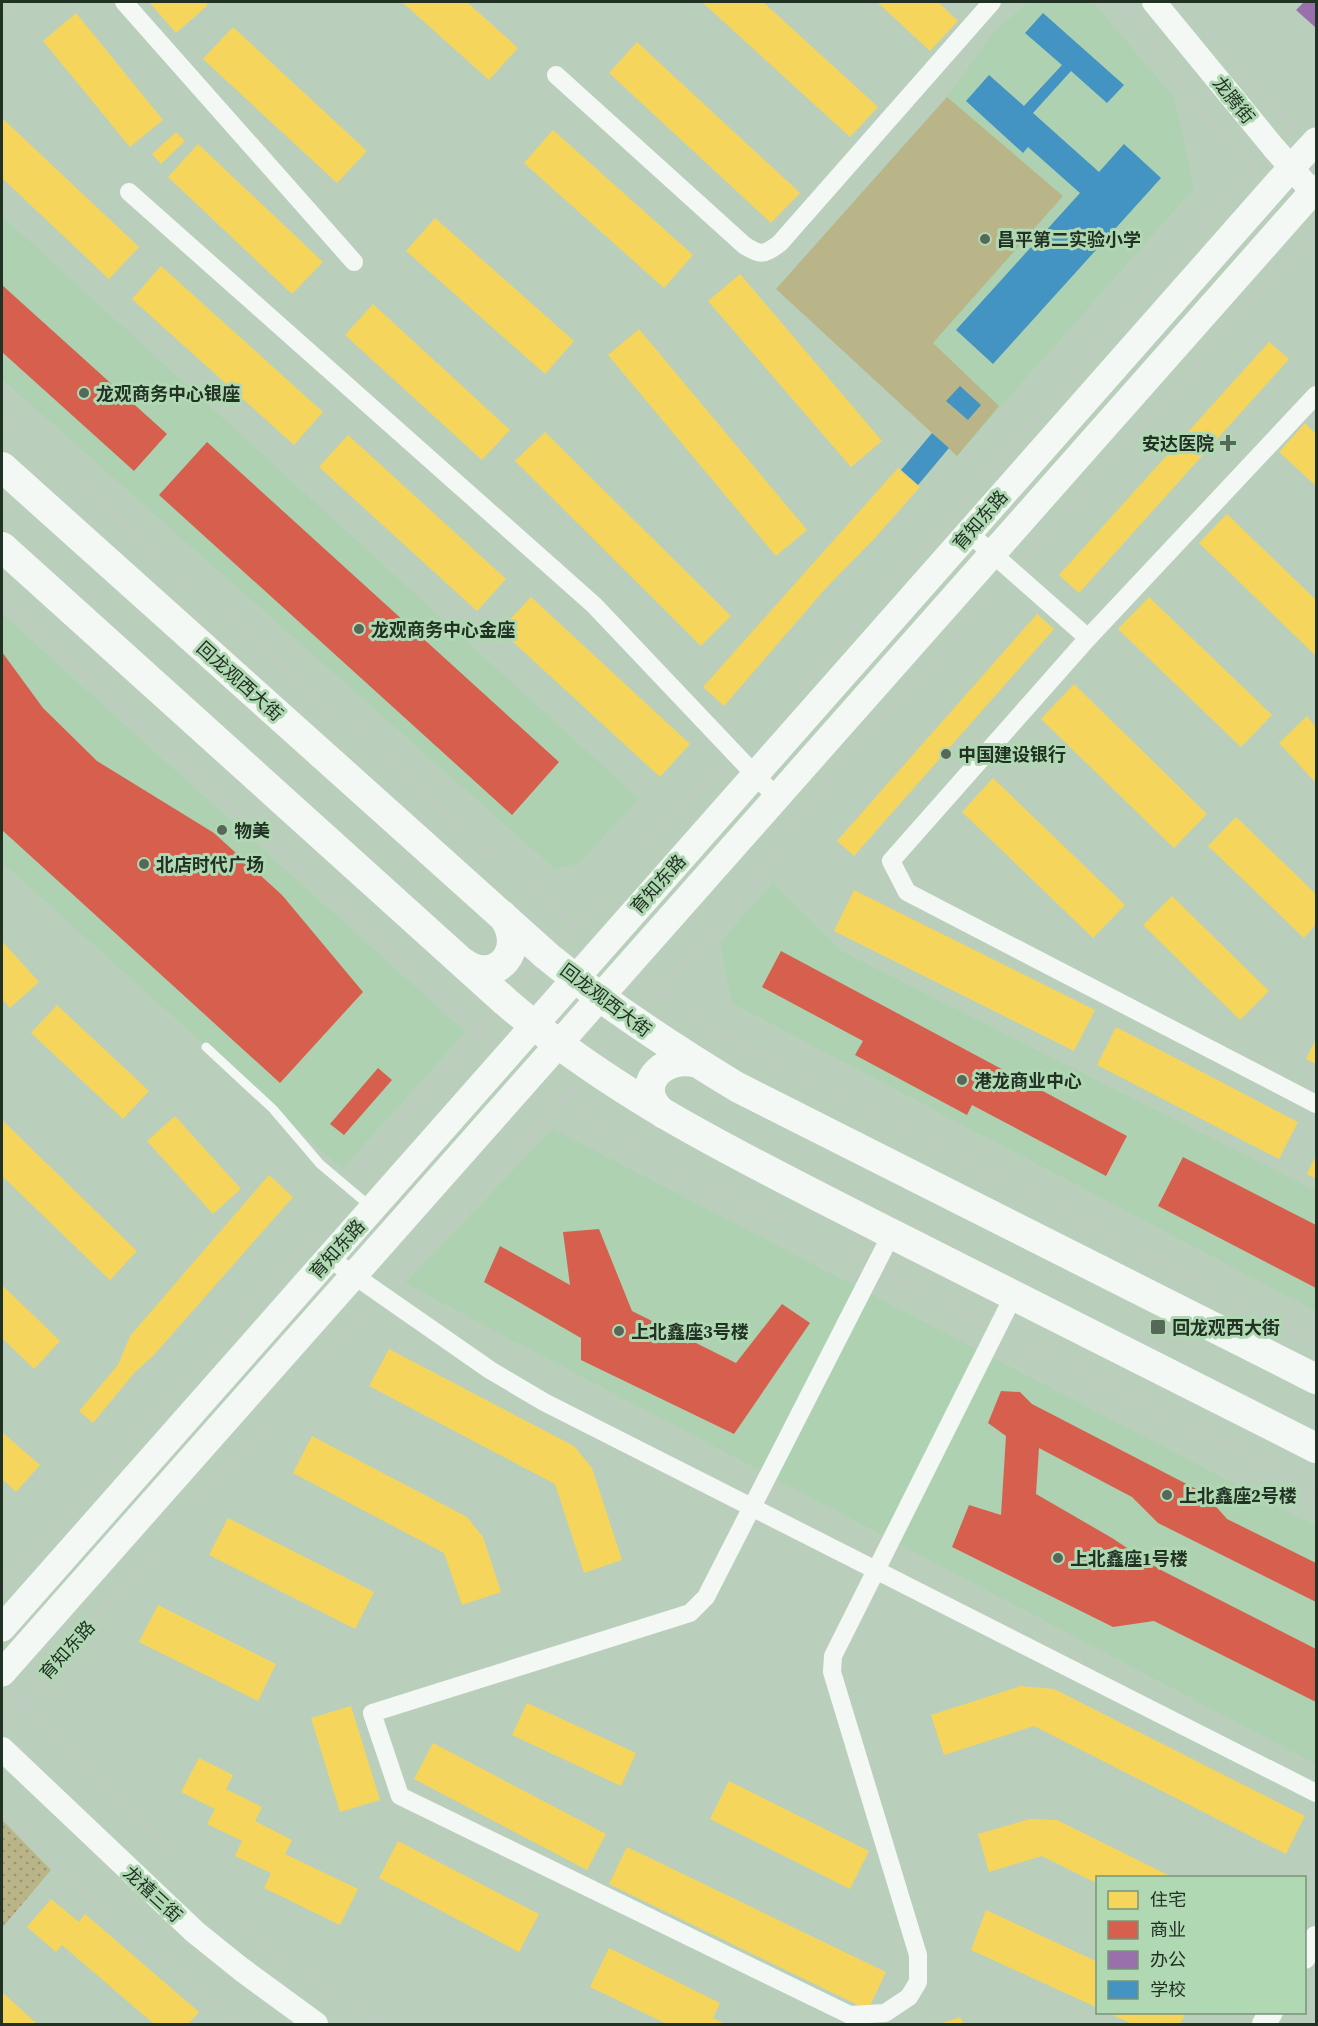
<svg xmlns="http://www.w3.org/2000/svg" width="1318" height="2026" viewBox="0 0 1318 2026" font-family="'Source Serif 4','Noto Sans SC',serif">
<defs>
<pattern id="park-dots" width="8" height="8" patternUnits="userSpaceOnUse" patternTransform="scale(1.5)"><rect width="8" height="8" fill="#bab588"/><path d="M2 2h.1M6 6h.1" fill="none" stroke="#97946f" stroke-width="1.8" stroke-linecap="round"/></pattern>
</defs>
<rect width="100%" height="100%" fill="#b9cfbb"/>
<!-- built -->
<path fill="#add1b1" d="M1028,2h65l81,96 20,90 -237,268 -181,-167 171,-192 45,-63z
M2,216l637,583 -60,64 -24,6 -553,-490z
M2,614l463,418 -123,137 -340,-307z
M773,883l70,69 473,239v120l-584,-308 -12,-61z
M553,1129l763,397v238l-911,-481z"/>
<!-- grass -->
<path fill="#bab588" d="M947,97l116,99 -130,147 66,63 -42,50 -181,-167z"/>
<!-- park -->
<path fill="url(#park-dots)" d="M2,1820l49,50 -49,58z"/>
<!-- homes -->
<path fill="#f6d55c" d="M149,2h56l3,3 -32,28z
M402,2h65l51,46 -29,32z
M702,2h61l115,105 -28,30z
M877,2h61l20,19 -28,30z
M76,13l87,107 -33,27 -87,-106z
M233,27l134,124 -30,32 -134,-124z
M637,42l163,151 -29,30 -162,-150z
M2,118l137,129 -30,32 -107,-101z
M553,130l140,125 -29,33 -140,-125z
M176,132l9,9 -24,23 -9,-10z
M198,144l125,118 -31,32 -124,-117z
M435,218l139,123 -29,33 -139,-123z
M161,266l162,146 -29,33 -162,-146z
M740,274l142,167 -31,26 -143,-166z
M373,304l137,126 -28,30 -137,-125z
M639,329l168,201 -31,26 -168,-201z
M1269,342l20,17 -210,234 -20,-18z
M1305,423l11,11v52l-37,-34z
M545,432l186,184 -30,30 -186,-185z
M348,435l158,144 -29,32 -158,-144z
M898,468l22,19 -46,52 -48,49 -102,118 -21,-19z
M1227,514l89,86v56l-117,-113z
M531,597l159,147 -30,33 -160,-147z
M1149,597l123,118 -31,32 -123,-118z
M1037,614l17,15 -200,227 -17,-15z
M1074,684l133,130 -33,34 -133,-129z
M1307,716l9,11v56l-37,-40z
M993,778l132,127 -32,33 -131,-126z
M1236,817l80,77v30l-12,14 -96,-92z
M854,890l241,120 -21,41 -240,-120z
M1172,896l97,95 -29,29 -97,-95z
M2,941l37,41 -29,26 -8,-9z
M57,1005l92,86 -26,28 -92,-86z
M1116,1027l182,95 -19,37 -182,-94z
M1316,1039v25l-10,-5z
M175,1116l66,73 -28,25 -66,-73z
M2,1120l135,131 -27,29 -108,-104z
M1316,1155v24l-9,-5z
M269,1175l24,22 -140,159 -18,16 -42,51 -14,-12 39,-46 12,-29z
M2,1285l58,56 -26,28 -32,-31z
M389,1349l185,97 18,22 30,92 -38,13 -29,-89 -186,-98z
M2,1432l38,33 -24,27 -14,-13z
M312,1436l155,81 16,20 18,55 -39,13 -18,-52 -151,-80z
M228,1518l146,74 -19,37 -146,-74z
M158,1605l118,59 -18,37 -119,-59z
M1021,1686l33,3 251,127 -19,38 -252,-128 -90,29 -13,-40z
M527,1703l109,50 -15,33 -109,-51z
M351,1706l29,94 -40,12 -29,-94z
M433,1743l173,91 -19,36 -173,-91z
M199,1758l34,17 -7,14 36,18 -7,14 37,19 -7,14 73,35 -18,36 -76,-37 7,-15 -36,-17 7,-15 -35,-17 8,-15 -34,-17z
M729,1781l140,70 -19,38 -140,-70z
M1030,1819l27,1 117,58h-76v6l-56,-28 -53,16 -11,-38z
M398,1841l141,73 -20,38 -140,-74z
M627,1847l259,125 -18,38 -259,-126z
M51,1899l28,23 6,-8 114,98 -11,12h-34l-92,-79 -6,7 -29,-25z
M986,1910l112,52v46l-127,-58z
M609,1948l111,55 -7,15 12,6h-58l-77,-37z
M2,1992l35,32h-35z
M1106,2012h80l-6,12h-48z
M960,2017l4,7h-24z"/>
<!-- shops -->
<path fill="#d6604d" d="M2,285l165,149 -33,37 -132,-119z
M207,442l352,320 -47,53 -353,-320z
M2,652l41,56 54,53 117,72 68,62 81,97 -83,91 -278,-253z
M781,951l346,185 -21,40 -134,-71 -5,10 -112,-60 8,-14 -101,-54z
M378,1068l14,12 -48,55 -14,-11z
M1183,1157l133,68v63l-158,-82z
M599,1229l33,82 104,52 46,-59 28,19 -76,111 -153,-74v-22l-97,-56 16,-36 70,39 -7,-53z
M1001,1391l19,1 12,12 172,89 23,26 89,44v39l-158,-79 -26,-26 -93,-49 -3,46 76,44 47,31 157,80v53l-162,-81 -41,6 -161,-80 17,-42 32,10 5,-79 -18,-13z"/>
<!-- offices -->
<path fill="#9970ab" d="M1304,2h12v26l-20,-18z"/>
<!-- schools -->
<path fill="#4393c3" d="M1043,13l81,72 -17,18 -36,-32 -38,42 66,59 25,-28 37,34 -168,186 -37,-34 124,-137 -52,-46 -5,6 -57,-52 23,-26 35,31 38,-41 -37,-32z
M960,386l21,19 -13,15 -22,-19z
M932,433l17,15 -31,37 -17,-15z"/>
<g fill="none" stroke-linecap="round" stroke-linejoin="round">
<!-- path -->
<path stroke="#c3c9c4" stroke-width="3" stroke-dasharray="4.5 4.5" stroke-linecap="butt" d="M1121,2l42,51 30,47 59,71
M1201,24l95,107
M1287,132l29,-31
M2,415l582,520
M1023,560l293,-331
M2,600l490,443
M793,696l467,-535
M562,940l124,-138 38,-34
M644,981l67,46 44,25 561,289
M522,984l9,-10
M647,1003l107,-119 61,-88 186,-211
M606,1051l11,-13
M548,1090c95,71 206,117 312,170
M356,1177l22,-33 113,-126
M890,1275l93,48
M393,1282l74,-75 108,-122
M1013,1338l303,153
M2,1588l332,-378 8,-12
M11,1691l106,101 99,113 58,47 108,72
M2,1724l368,-417
M2,1814c78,73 156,148 243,210
M1304,1882l12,-20
M1218,2024l8,-12
M1311,2024l5,-8"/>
<!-- service -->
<path stroke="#f4f8f5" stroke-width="9" d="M206,1047l67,62 47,55 51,43"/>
<!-- minor -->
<path stroke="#f4f8f5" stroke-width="18" d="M124,2l230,260
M556,75l188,170c16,11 21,10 36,-2l212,-241
M129,192l465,413 183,193
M969,533l119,105 228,-243
M1088,638l-197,223 16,31 409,212
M892,1233l-186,364 -16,16 -318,100 28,83 450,219 35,-2 24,-16 9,-15v-27l-86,-283 1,-16 181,-361
M329,1258l161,112 54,32 772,391"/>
<!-- tertiary -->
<path stroke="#f4f8f5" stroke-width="24" d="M1154,2l119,145 43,49
M2,1749l193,183 46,37 75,55
M1304,1957l12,-19
M1264,2024l7,-12"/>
<!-- secondary -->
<path stroke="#f4f8f5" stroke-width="27" d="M2,1628l1289,-1460 25,-27
M2,1673l1314,-1485"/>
<!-- primary -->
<path stroke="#f4f8f5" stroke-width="30" d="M2,467l545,489c60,49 124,91 190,131l579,292
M2,547l504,455c116,100 248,161 382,230 143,72 286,144 428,216
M462,962c34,26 67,-14 40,-47
M664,1114c-33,-25 -3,-61 34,-51"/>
</g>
<!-- markers -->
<g fill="#566858" stroke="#b0d8b3" stroke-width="2">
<circle cx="985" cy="239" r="6"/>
<circle cx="84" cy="393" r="6"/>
<path d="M1225 434h6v6h6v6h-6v6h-6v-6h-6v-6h6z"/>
<circle cx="359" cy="629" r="6"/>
<circle cx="946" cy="754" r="6"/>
<circle cx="222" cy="830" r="6"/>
<circle cx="144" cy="864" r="6"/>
<circle cx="962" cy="1080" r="6"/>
<rect x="1150" y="1319" width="16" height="16" rx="3"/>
<circle cx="619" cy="1331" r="6"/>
<circle cx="1167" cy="1495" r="6"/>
<circle cx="1058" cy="1558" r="6"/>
</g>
<g text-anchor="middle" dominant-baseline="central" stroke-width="6" stroke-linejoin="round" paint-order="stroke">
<!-- street labels -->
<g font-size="18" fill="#213123" stroke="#b0d8b3">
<text transform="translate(1234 100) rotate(51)">龙腾街</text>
<text transform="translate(980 520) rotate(-49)">育知东路</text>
<text transform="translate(240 681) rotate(42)">回龙观西大街</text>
<text transform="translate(658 884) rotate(-48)">育知东路</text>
<text transform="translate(606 1000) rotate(37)">回龙观西大街</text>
<text transform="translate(337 1249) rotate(-48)">育知东路</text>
<text transform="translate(67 1650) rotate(-48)">育知东路</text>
<text transform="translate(153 1894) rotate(43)">龙禧三街</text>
</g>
<!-- poi labels -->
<g font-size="18" font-weight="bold" fill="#213123" stroke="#b0d8b3" text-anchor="start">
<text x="997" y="239">昌平第二实验小学</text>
<text x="96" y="393">龙观商务中心银座</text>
<text x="1214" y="443" text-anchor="end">安达医院</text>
<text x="371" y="629">龙观商务中心金座</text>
<text x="958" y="754">中国建设银行</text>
<text x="234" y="830">物美</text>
<text x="156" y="864">北店时代广场</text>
<text x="974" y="1080">港龙商业中心</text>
<text x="1172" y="1327">回龙观西大街</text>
<text x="631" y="1331">上北鑫座3号楼</text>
<text x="1179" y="1495">上北鑫座2号楼</text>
<text x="1070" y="1558">上北鑫座1号楼</text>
</g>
</g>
<!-- border -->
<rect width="1318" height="2026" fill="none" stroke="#213123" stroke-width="6"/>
<!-- legend -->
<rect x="1096" y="1876" width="210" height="138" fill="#b0d8b3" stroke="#779579" stroke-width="1.5"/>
<rect x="1108" y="1891" width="30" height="18" fill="#f6d55c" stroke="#779579" stroke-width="1.5"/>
<text x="1150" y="1906" font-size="18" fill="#213123">住宅</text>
<rect x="1108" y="1921" width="30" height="18" fill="#d6604d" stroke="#779579" stroke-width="1.5"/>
<text x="1150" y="1936" font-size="18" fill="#213123">商业</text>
<rect x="1108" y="1951" width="30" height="18" fill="#9970ab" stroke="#779579" stroke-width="1.5"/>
<text x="1150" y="1966" font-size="18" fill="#213123">办公</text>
<rect x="1108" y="1981" width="30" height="18" fill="#4393c3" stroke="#779579" stroke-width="1.5"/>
<text x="1150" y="1996" font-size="18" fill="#213123">学校</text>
</svg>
